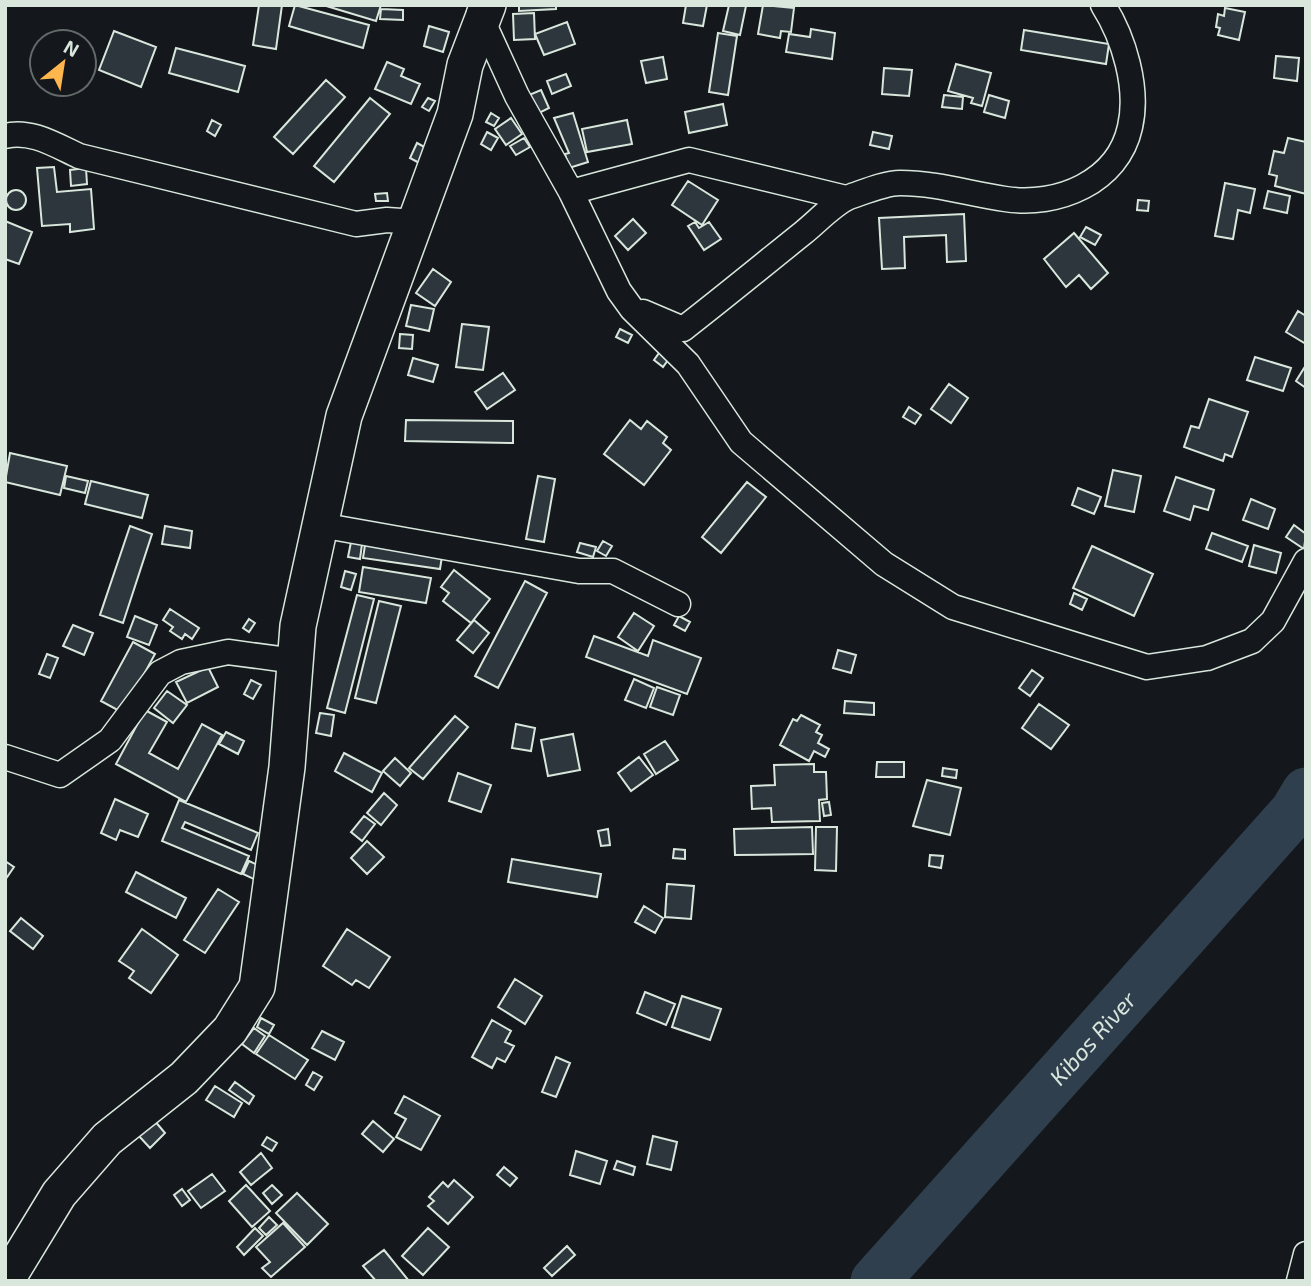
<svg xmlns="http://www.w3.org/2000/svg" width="1311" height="1286" viewBox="0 0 1311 1286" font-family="'Exo 2',sans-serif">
<rect width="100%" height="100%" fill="#14181c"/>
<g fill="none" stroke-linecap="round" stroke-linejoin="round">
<!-- river -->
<path stroke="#2f3f4d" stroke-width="49" id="s1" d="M875,1281l419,-469 12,-20"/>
</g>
<!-- building -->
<path fill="#2c363c" stroke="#d8e6dc" stroke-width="2" d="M259,5h23l-6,44 -23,-4z
M295,5l74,20 -6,23 -74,-22z
M323,5h58l-5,16z
M519,5h37v4l-37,2z
M686,5h21l-4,21 -20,-3z
M729,5l17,1 -6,29 -17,-4z
M763,5l31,3 -3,24 -10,-1 -1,7 -22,-4z
M1225,8l20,4 -6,28 -21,-5 2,-7 -4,-1 2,-13 6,2z
M381,9l22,1v10l-23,-1z
M534,13l1,26 -21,1 -1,-26z
M567,22l8,22 -31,11 -9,-21z
M429,26l20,6 -6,20 -19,-6z
M811,29l24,4 -3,26 -46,-7 3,-18 21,3z
M1024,30l85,14 -3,20 -85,-14z
M114,31l42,16 -15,40 -42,-17z
M718,33l19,3 -9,59 -19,-3z
M176,48l69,18 -7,26 -69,-19z
M1276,56l23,2 -2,23 -23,-3z
M663,57l4,22 -21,4 -5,-22z
M387,62l17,7 -3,7 19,8 -9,20 -36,-15z
M956,64l35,9 -9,33 -11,-3 2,-5 -25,-7z
M884,68l28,2 -3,26 -27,-2z
M566,74l5,12 -19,8 -5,-13z
M326,80l19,17 -52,57 -19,-17z
M541,90l8,18 -12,6 -8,-19z
M944,95l19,2 -1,12 -20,-2z
M989,95l20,6 -4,17 -21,-6z
M370,98l20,16 -56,68 -20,-16z
M428,98l7,3 -6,10 -7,-4z
M723,104l4,21 -38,8 -4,-21z
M491,113l8,5 -5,8 -8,-4z
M573,113l15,49 -19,6 -4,-14 4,-1 -15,-35z
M511,118l11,16 -16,11 -11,-16z
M212,120l9,5 -6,11 -8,-5z
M627,120l5,24 -45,8 -5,-23z
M487,132l11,6 -7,12 -10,-6z
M873,132l19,4 -3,13 -19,-4z
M524,138l6,9 -14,8 -6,-9z
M1288,138l18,4v52l-31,-8 2,-10 -8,-2 5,-23 10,2z
M417,143l13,7 -7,15 -13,-7z
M54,167l3,25 34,-3 3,40 -24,3v-8l-28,2 -5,-58z
M86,168l1,16 -16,2 -1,-16z
M688,181l30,19 -16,25 -30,-20z
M1225,183l30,6 -5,24 -12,-3 -5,29 -18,-3z
M6 200a10 10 0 1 1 20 0a10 10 0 1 1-20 0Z
M1268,191l22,5 -3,17 -23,-5z
M387,193l1,8h-12l-1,-7z
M1138,200l11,1 -1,10 -11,-1z
M964,214l2,47 -19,1 -1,-27 -42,2 1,31 -23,1 -3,-51z
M633,219l13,14 -18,17 -13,-14z
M5,221l27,11 -13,32 -14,-5z
M695,222l4,6 10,-6 12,17 -17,11 -16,-24z
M1086,227l15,8 -6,10 -15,-8z
M1074,233l34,40 -17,16 -12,-14 -13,12 -22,-28z
M433,269l18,13 -16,24 -19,-13z
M411,305l23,4 -5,22 -23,-5z
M1298,311l8,5v28l-20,-12z
M462,324l27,3 -6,43 -27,-3z
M620,329l12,6 -4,8 -12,-6z
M400,334l13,1 -1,14 -13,-1z
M664,346l9,7 -10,14 -9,-7z
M1255,357l36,11 -8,23 -36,-11z
M413,358l25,7 -5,17 -25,-7z
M1306,365v23l-10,-7z
M503,373l12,17 -28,19 -12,-17z
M949,384l19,14 -17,25 -20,-14z
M1209,399l39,13 -16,45 -7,-3 -2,7 -39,-14 7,-21 8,2z
M909,407l12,8 -6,9 -12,-7z
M406,420l107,1v22l-108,-2z
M630,420l11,9 6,-8 20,16 -4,6 8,7 -27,35 -40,-31z
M10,453l57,13 -7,29 -55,-13z
M1113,470l28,6 -7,36 -29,-6z
M66,476l22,5 -3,12 -21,-5z
M538,476l17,3 -11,63 -18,-3z
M1176,477l38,13 -6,20 -14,-4 -4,14 -26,-9z
M91,481l57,14 -6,23 -57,-14z
M747,482l19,15 -45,56 -19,-16z
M1078,488l23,9 -7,17 -22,-9z
M1251,499l24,10 -7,20 -25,-9z
M1294,525l12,9 -2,15 -18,-12z
M130,526l22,8 -29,89 -23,-8z
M165,526l27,5 -2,17 -28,-4z
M1212,533l36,13 -6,16 -36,-13z
M366,539l77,11 -3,19 -77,-11z
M603,541l9,5 -6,10 -9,-5z
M351,542l11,2 -2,15 -12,-2z
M580,543l16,4 -3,10 -16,-5z
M1254,545l27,8 -5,20 -27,-7z
M1092,546l61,28 -19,42 -61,-28z
M363,567l68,11 -5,25 -67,-11z
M454,570l36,29 -19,24 -28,-22 6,-8 -8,-6z
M345,571l11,3 -5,16 -10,-3z
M525,581l22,12 -49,95 -23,-12z
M1074,593l13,6 -5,11 -12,-6z
M357,595l17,4 -29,114 -18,-5z
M379,601l22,5 -25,97 -21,-5z
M170,609l29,19 -7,11 -7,-5 -3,5 -12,-8 3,-4 -10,-7z
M634,613l20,13 -16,25 -20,-14z
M135,616l22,9 -8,20 -22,-8z
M679,616l11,6 -5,9 -11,-6z
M249,619l6,4 -6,9 -6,-4z
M474,620l15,13 -16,20 -16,-13z
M73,625l20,8 -9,22 -21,-9z
M594,636l54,20 5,-16 48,18 -14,36 -101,-37z
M133,642l22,12 -32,59 -22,-12z
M838,650l18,5 -5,18 -18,-5z
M47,654l11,4 -8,20 -11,-4z
M208,667l10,20 -31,16 -11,-21z
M1032,670l11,8 -13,18 -11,-8z
M634,679l20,9 -8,20 -21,-8z
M251,680l10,5 -8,14 -9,-5z
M657,687l23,8 -7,20 -23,-8z
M167,691l20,14 -14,18 -19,-15z
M845,701l29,2v12l-30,-2z
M1039,704l30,21 -18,24 -29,-21z
M145,710l22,12 -18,31 29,16 24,-45 20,11 -36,67 -70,-38z
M320,713l14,2 -3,21 -15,-3z
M801,715l19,10 -4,7 6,3 -4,8 11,6 -4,8 -11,-6 -5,10 -29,-16 13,-26 4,2z
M455,716l13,11 -45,52 -14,-11z
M516,724l19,4 -4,23 -19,-3z
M226,732l18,9 -6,13 -19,-10z
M573,734l7,36 -32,6 -7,-36z
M665,741l13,19 -22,14 -12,-20z
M344,753l38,20 -10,19 -37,-21z
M639,757l14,18 -22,16 -13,-18z
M395,758l16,15 -11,13 -17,-15z
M877,762h27v15h-28z
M814,764v8h12l1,27 -8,1 1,21 -48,1 -1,-14 -19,1 -1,-23 24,-1 -1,-20z
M943,768l14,2 -1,8 -14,-2z
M458,773l33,12 -10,27 -32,-11z
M927,780l34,8 -11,47 -37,-9z
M384,793l13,12 -16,20 -14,-12z
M115,799l33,15 -10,23 -18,-7 -4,10 -15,-7z
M179,800l79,33 -7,17 -66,-28 -3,6 67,28 -8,18 -79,-33z
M829,802l2,13 -7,1 -2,-13z
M364,816l11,8 -13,17 -11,-9z
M812,827l1,27 -78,1 -1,-26z
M816,827h21l-1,44 -21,-1z
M608,829l2,16 -9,1 -3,-15z
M367,841l17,16 -17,17 -16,-16z
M674,849l11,1v9l-12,-1z
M930,855l13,1 -2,12 -12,-2z
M512,859l89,15 -4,23 -89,-15z
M5,861l9,6 -9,13z
M249,861l13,6 -6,13 -13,-6z
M136,872l50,26 -10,20 -50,-26z
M667,884l27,2 -3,33 -26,-2z
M218,889l21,13 -34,51 -21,-13z
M644,906l19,12 -8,15 -20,-11z
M21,918l22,18 -10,13 -23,-18z
M142,929l36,26 -27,38 -22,-15 5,-7 -15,-10z
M347,929l43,28 -21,31 -13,-8 -4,5 -29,-19z
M515,979l27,17 -17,28 -27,-17z
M645,992l30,12 -9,21 -29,-12z
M682,996l39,13 -11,31 -38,-13z
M261,1018l13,7 -5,9 -12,-7z
M492,1020l19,11 -6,11 9,4 -9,16 -8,-4 -5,10 -20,-11z
M254,1028l11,8 -11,17 -12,-9z
M322,1031l22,11 -9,18 -23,-12z
M269,1035l39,25 -13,19 -39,-25z
M556,1057l14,6 -14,34 -14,-5z
M313,1072l9,5 -8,13 -8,-5z
M235,1082l19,14 -5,8 -20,-14z
M215,1086l27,17 -8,14 -28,-17z
M404,1096l36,20 -19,34 -25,-13 10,-18 -11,-6z
M154,1120l11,13 -15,15 -12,-13z
M373,1121l21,18 -11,13 -21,-18z
M653,1136l24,6 -6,28 -24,-6z
M267,1137l10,6 -5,8 -10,-6z
M576,1151l31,10 -7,23 -30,-9z
M261,1153l11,15 -21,17 -11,-13z
M617,1161l18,6 -2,8 -19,-6z
M504,1167l13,11 -7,8 -13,-11z
M212,1174l13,17 -24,17 -13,-17z
M454,1180l19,17 -25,27 -20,-18 6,-5 -5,-4 14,-15 5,5z
M246,1185l24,26 -18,16 -23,-26z
M272,1185l10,10 -10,9 -9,-11z
M182,1189l8,11 -8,6 -8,-11z
M297,1193l31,31 -21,21 -31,-32z
M269,1217l8,8 -11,10 -7,-7z
M283,1223l22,24 -34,30 -9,-9 8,-6 -14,-15z
M255,1228l8,8 -19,19 -7,-8z
M428,1228l21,19 -26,28 -21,-19z
M567,1246l8,9 -23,21 -8,-8z
M384,1250l25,31h-33l-13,-15z"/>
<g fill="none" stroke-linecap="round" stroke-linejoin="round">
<defs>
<path id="minor" d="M479,13l38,83 54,96 48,99 13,18 56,55 53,78 143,122 69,43 194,60 60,-9 45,-17 21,-20 33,-60
M5,136c26,-7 52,10 74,20l277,68 31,-4 28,2
M571,192l118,-32 157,38
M643,312l40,17c40,-31 80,-64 120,-96 14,-11 30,-29 46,-36 15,-5 36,-14 51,-14 37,0 70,11 105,16 53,8 113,-17 125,-72 9,-39 -6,-89 -27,-122
M320,525l259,46h34l65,33
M5,757l55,18 50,-35 50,-67 21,-11 47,-10 67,9
M1299,1281l7,-27"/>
<path id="secondary" d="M6,1281l53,-87 48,-55 77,-61 46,-48 27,-43 30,-220 11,-141 46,-210 111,-302 10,-49 23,-60"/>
</defs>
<!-- minor casing -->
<use href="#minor" stroke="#d8e6dc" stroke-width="27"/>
<!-- secondary casing -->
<use href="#secondary" stroke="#d8e6dc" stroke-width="38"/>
<!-- minor -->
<use href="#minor" stroke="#14181c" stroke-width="24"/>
<!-- secondary -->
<use href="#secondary" stroke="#14181c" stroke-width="35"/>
</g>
<g text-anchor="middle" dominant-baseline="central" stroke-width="5" stroke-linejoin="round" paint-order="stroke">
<!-- water labels -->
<g font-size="23" font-style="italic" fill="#d8e6dc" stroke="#14181c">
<text stroke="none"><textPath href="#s1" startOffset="326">Kibos River</textPath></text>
</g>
</g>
<!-- border -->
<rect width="1311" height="1286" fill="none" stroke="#d8e6dc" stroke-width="14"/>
<!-- north arrow -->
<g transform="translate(63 63) rotate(30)"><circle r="33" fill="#14181c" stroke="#626a69" stroke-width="2"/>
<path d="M0-5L12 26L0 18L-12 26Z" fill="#ffb74d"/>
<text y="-10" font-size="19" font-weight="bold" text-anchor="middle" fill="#d8e6dc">N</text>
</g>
</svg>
